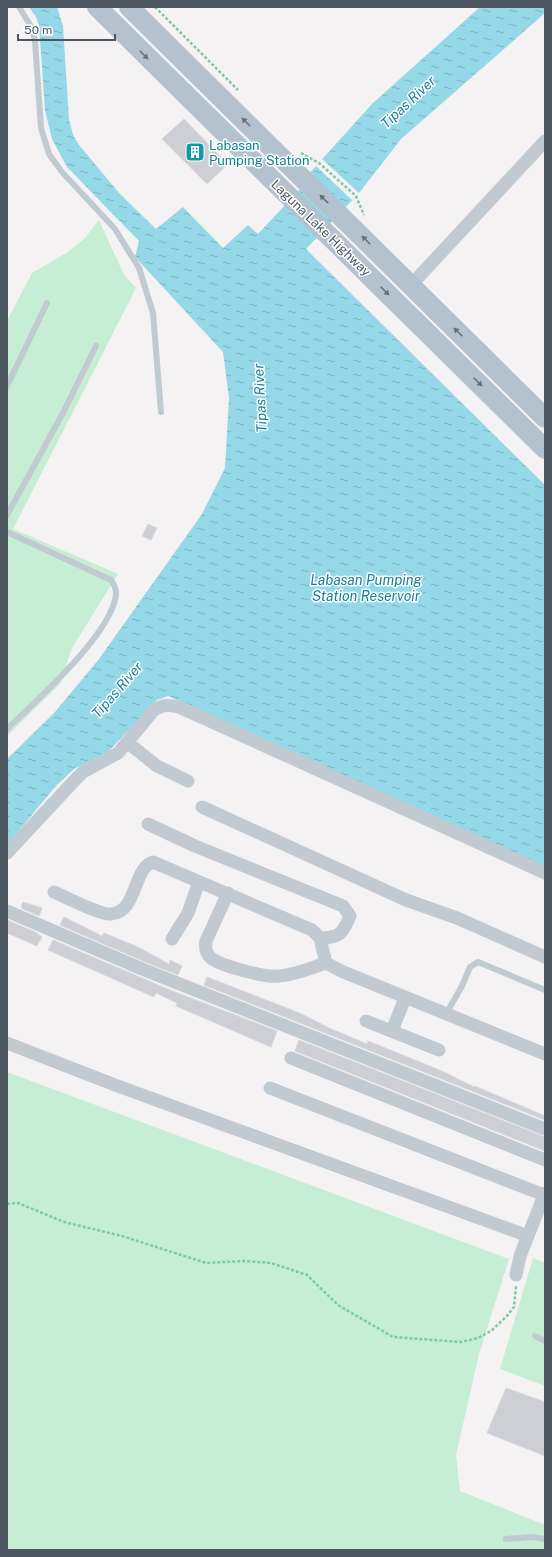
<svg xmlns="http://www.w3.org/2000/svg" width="552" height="1557" viewBox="0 0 552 1557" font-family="'Public Sans',sans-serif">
<defs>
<pattern id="water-ripples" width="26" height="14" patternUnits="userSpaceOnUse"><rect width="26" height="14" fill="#95d8e8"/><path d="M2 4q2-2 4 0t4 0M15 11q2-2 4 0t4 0" fill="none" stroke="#7cb2bf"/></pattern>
</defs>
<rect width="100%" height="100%" fill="#f4f2f2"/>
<!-- green -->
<path fill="#c5eed4" d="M99,220l25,55 12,13 -123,241 105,45 -46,74 -12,36 -53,52v-415l25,-48 36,-21 17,-14z
M7,1072l502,187 -30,95 -23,101 4,36 85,34v25h-538z
M533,1258l12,5v123l-45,-17z"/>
<!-- water -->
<path fill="url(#water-ripples)" d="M29,7h28l6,19 6,93 4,16 6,10 41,49 36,35 27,-22 40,41 25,-23 10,9 46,-49 2,-8 66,-73 108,-97h65v6l-144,126 -42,54 -53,56 239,236v384l-377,-173 -11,4 -50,53 -33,16 -19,18 -48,58v-86l48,-47 44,-53 103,-145 23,-46 4,-70 -6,-46 -88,-95 4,-16 -72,-74 -15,-28 -7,-29 -6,-85 -3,-8z"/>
<!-- pier -->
<path fill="#f4f2f2" d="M322,159l37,34 -7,7 -36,-34z"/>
<!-- building -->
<path fill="#cdcfd4" stroke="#d7d9dd" d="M184,119l44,45 -21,20 -45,-45z
M148,524l9,4 -6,12 -9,-4z
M23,902l19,6 -3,8 -18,-8z
M64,917l38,19 2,-3 34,14 31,17 1,-4 12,6 -4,9 -33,-13 -85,-37z
M7,920l28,12 7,5 -5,9 -30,-13z
M53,940l117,50 107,41 -6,16 -95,-41 1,-3 -21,-10 -2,4 -106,-47z
M207,977l95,37 27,14 38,16 1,-3 74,30 32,16 1,-1 70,30v4l-341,-135z
M299,1040l246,97v14l-250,-100z
M506,1388l39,14v54l-58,-23z"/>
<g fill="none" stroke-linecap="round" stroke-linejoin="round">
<!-- path -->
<path stroke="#7ecaa3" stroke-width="2.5" stroke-dasharray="3 2" stroke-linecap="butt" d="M155,7l83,83
M301,153l18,10 37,33 8,19
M7,1204l11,-1 46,19 58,14 84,27 37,-2 28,2 36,12 31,30 55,32 68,5 17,-4 13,-7 15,-14 8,-10 2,-21"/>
<!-- service -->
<path stroke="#c1cad0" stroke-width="6" d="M19,7l13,21 3,13 6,87 8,26 13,18 53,57 24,39 14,45 8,99
M7,386l40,-83
M7,515l56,-102 33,-67
M7,532l104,48c3,4 5,8 5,14 -3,39 -81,108 -109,135
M446,1014l16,-28 8,-19 8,-5 67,28
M535,1336l10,5
M506,1539l26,-2 13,2"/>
<!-- minor -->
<path stroke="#c1cad0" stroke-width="13" d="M411,285l134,-144
M127,742l30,24 31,15
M202,807l204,93 51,18 88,39
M148,824l47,22 148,60 7,10c-7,17 -10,22 -30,22
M7,853l67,-72 9,-9 35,-19 36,-43c9,-6 15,-5 25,-3l366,166
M54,892c12,5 46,23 57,22 26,-1 22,-46 42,-52l159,68 8,8 6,25 15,8 204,83
M228,893l-22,48c-1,6 -1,12 5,17 10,8 55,20 68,18 16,-1 32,-8 47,-13
M7,911l135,58 403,160
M172,939l16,-26 11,-31
M366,1021l73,29
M392,1031l13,-33
M7,1043l108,42 413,151
M291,1058l254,102
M270,1088l274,107
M516,1275l4,-19 25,-63"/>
<!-- primary -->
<path stroke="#b4c2cf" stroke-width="20" d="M97,7l448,442
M129,7l416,411"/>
</g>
<!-- one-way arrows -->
<defs><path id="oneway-solid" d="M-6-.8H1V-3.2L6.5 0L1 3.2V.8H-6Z"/></defs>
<g fill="#65717b">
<use href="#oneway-solid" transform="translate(144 55) rotate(45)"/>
<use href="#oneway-solid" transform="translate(246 122) rotate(-135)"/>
<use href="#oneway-solid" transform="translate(324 199) rotate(-136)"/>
<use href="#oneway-solid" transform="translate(366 240) rotate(-135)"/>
<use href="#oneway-solid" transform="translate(385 291) rotate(45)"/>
<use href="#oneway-solid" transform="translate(458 332) rotate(-135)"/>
<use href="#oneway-solid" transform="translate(478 382) rotate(45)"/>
</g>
<!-- icons -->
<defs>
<symbol id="building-square" viewBox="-11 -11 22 22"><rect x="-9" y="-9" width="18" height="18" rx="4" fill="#0f9aa8" stroke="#fff"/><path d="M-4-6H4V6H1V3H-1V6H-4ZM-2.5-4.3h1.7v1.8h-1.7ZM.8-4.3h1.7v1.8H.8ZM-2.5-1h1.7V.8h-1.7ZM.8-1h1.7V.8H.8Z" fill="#fff"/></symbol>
</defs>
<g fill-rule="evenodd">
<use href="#building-square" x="184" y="141" width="22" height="22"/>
</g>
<g text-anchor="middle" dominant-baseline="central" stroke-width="3" stroke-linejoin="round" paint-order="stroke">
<!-- culture labels -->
<g font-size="13" fill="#0d838f" stroke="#fff" text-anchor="start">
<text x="209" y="145">Labasan<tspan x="209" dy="15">Pumping Station</tspan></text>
</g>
<!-- street labels -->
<g font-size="13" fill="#4b565f" stroke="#fff">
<text transform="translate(321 228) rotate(44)">Laguna Lake Highway</text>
</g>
<!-- water labels -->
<g font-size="14" font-style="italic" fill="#158099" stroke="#fff">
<text transform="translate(408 102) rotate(-43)">Tipas River</text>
<text transform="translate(260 398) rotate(-93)">Tipas River</text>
<text x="366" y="580">Labasan Pumping<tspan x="366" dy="16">Station Reservoir</tspan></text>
<text transform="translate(117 690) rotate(-49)">Tipas River</text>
</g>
</g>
<!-- border -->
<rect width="552" height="1557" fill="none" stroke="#4b565f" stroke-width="16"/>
<!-- scale -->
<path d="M18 34v6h97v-6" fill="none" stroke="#4b565f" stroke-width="2"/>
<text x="24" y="34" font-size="12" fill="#4b565f" stroke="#ffffff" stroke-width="3" paint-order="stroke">50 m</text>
</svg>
